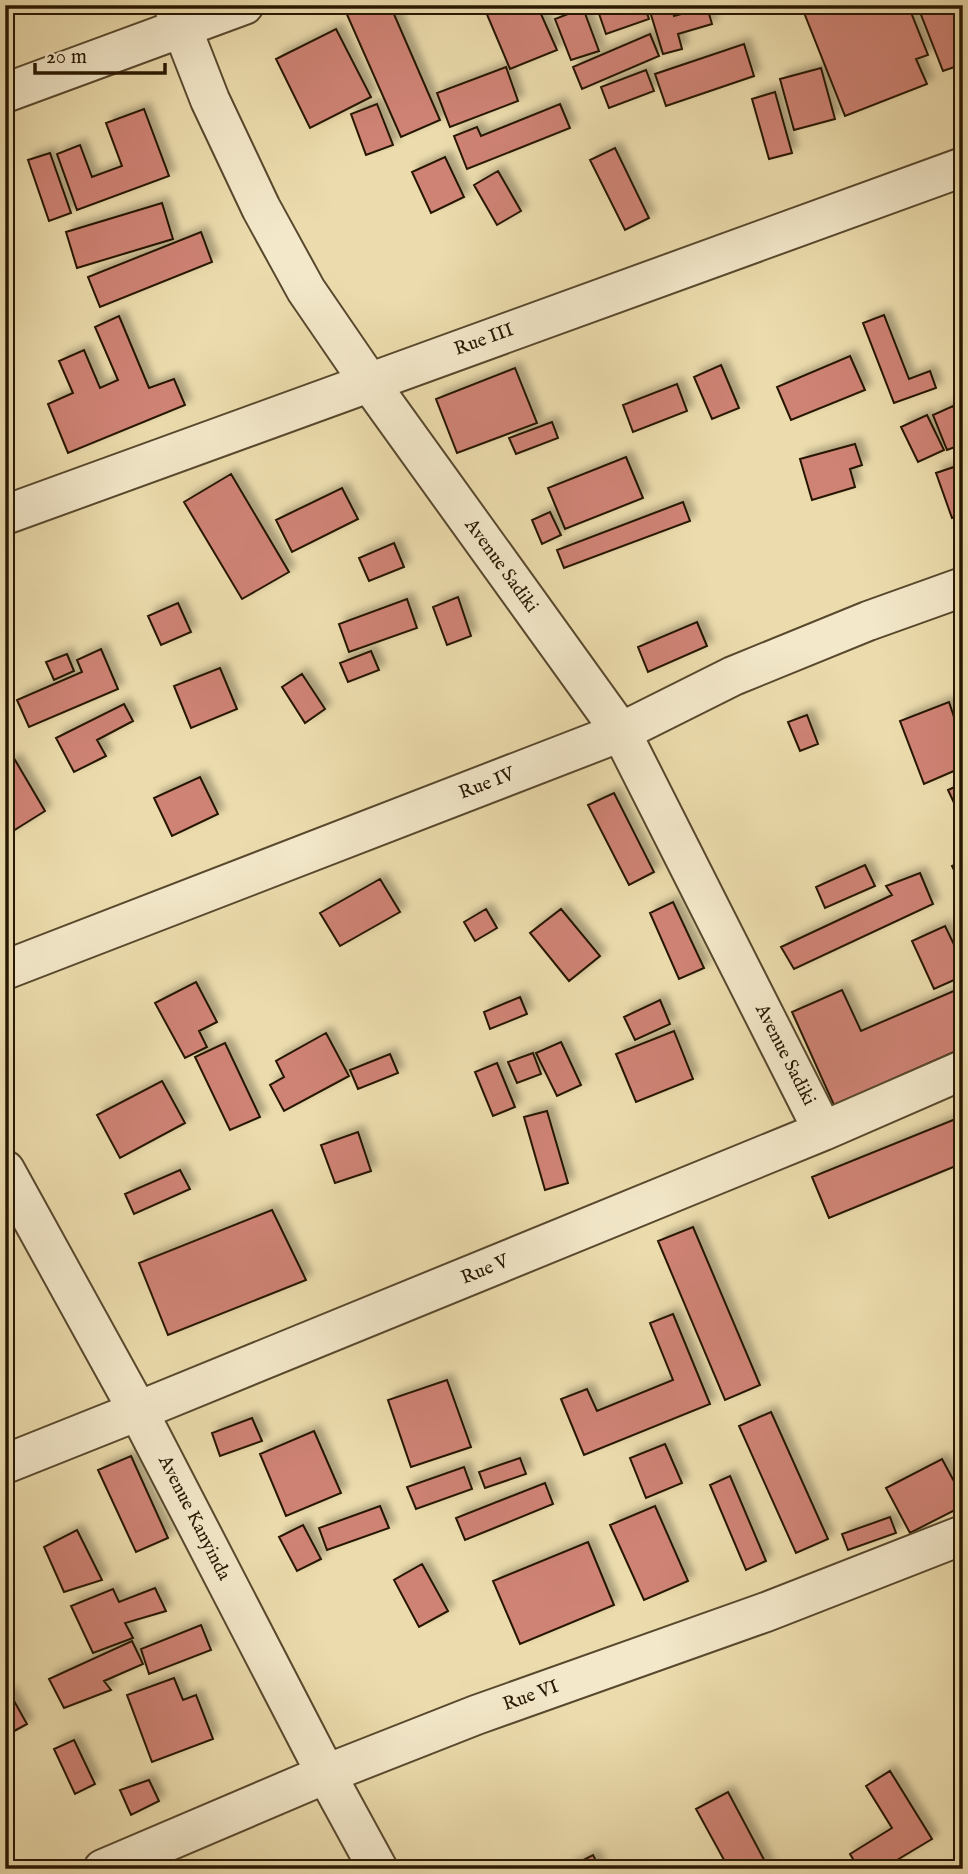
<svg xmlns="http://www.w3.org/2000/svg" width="968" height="1874" viewBox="0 0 968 1874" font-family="'IM FELL English',serif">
<defs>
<filter id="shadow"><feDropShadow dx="6" dy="-6" stdDeviation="3.5" flood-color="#0004"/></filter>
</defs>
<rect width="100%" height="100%" fill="#ecdcad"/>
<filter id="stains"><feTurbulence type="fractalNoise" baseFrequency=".00286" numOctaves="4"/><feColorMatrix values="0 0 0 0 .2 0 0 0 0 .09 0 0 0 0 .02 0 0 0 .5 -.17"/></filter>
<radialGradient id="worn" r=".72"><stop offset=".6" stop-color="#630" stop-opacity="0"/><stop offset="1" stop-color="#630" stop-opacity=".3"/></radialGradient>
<!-- building -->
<path fill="#cf8374" stroke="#271702" stroke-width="2" filter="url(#shadow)" d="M5,5h22l-22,5z
M357,5h33l50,115 -39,17 -56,-127z
M483,5h54l20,45 -47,19z
M596,5h48l5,14 -43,15z
M657,5h14l3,11 33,-9 5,17 -34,10 4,15 -19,5 -14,-46z
M801,5h81l3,6 14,-6h9l20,50 -12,4 11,25 -82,32z
M923,5h27l13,33v26l-20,7 -25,-64z
M583,8l16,43 -28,9 -16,-41z
M336,29l35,68 -61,31 -34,-69z
M650,34l9,22 -77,33 -9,-22z
M744,44l10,32 -88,30 -11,-32z
M506,67l12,34 -68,26 -13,-34z
M821,68l14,51 -41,11 -14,-51z
M646,70l8,21 -45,17 -8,-21z
M775,92l17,61 -23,6 -17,-60z
M377,104l16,41 -27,10 -15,-41z
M560,104l10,24 -103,41 -13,-33 23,-9 4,9z
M144,109l25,67 -92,34 -20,-56 23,-9 12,32 30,-11 -16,-43z
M615,148l34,70 -24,12 -35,-70z
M50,153l21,60 -22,8 -21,-61z
M445,157l19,40 -33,16 -19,-41z
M498,171l23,40 -24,14 -23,-40z
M162,203l11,36 -96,29 -11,-36z
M201,232l11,30 -112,45 -12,-30z
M884,315l25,64 21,-8 6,17 -42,15 -31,-80z
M119,316l30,72 25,-9 11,26 -117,48 -20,-49 25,-11 -14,-32 25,-11 16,38 18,-8 -23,-53z
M850,356l15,34 -74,30 -14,-33z
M721,365l18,43 -27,11 -18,-42z
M515,368l22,55 -80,30 -21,-54z
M677,384l10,27 -54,21 -10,-27z
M953,406l10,23v15l-16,6 -14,-35z
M927,415l17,35 -26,12 -17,-35z
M552,422l6,16 -42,16 -7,-16z
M855,444l7,21 -12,4 5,18 -43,13 -12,-41z
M626,457l17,41 -78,31 -17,-41z
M963,464v50l-11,4 -16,-45z
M231,474l58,98 -47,27 -58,-97z
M342,488l16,31 -66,33 -16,-32z
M683,502l7,19 -126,47 -7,-18z
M550,512l11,23 -19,9 -10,-24z
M394,543l10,24 -35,14 -10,-23z
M458,597l13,39 -24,9 -14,-38z
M407,599l10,29 -68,24 -10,-28z
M178,603l13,29 -30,13 -13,-29z
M697,622l10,24 -59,26 -10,-25z
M101,649l17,40 -89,38 -12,-27 65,-28 -5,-12z
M371,651l8,19 -31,12 -8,-19z
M67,654l7,17 -20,9 -8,-18z
M220,668l17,41 -46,19 -17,-42z
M302,674l23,35 -20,14 -23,-36z
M963,697v31l-9,-28z
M949,702l14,42v23l-39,17 -24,-63z
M124,704l9,17 -36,19 9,16 -32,16 -18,-34z
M807,715l11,29 -18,7 -12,-29z
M15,760l30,51 -40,25v-70z
M200,777l18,37 -46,22 -18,-38z
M963,783v39l-15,-32z
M614,793l40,79 -25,13 -41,-80z
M963,861v27l-11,-22z
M865,865l10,21 -50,22 -9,-21z
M920,873l13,31 -139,65 -13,-22 111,-52 -6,-9z
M380,879l20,33 -60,34 -20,-33z
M673,902l31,66 -25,11 -29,-66z
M486,909l11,19 -22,13 -11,-19z
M561,909l39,47 -31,25 -39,-48z
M945,926l18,37v13l-29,13 -22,-48z
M196,982l21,40 -18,9 8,16 -22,11 -30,-55z
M963,987v61l-129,57 -42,-93 50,-22 19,41z
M520,997l7,17 -37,15 -6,-17z
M660,1000l10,24 -35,16 -11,-23z
M674,1031l19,48 -57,23 -20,-48z
M326,1033l23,43 -65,35 -14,-26 14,-8 -8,-16z
M561,1042l20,43 -24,11 -21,-43z
M225,1043l35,74 -30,13 -35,-73z
M533,1053l8,21 -24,9 -9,-21z
M390,1054l8,19 -40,16 -8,-19z
M497,1063l18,44 -22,9 -18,-44z
M162,1081l23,42 -65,35 -23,-43z
M547,1111l21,72 -23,7 -21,-73z
M963,1116v47l-134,55 -17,-41z
M358,1132l13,39 -36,12 -14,-38z
M180,1170l10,19 -56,25 -9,-20z
M272,1210l34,70 -138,55 -29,-72z
M693,1227l67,158 -35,15 -67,-159z
M673,1314l37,90 -126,51 -23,-56 26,-10 10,22 76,-31 -23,-57z
M447,1380l24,67 -60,20 -23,-67z
M771,1412l57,127 -32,14 -57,-127z
M252,1418l10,23 -42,15 -8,-23z
M314,1431l27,62 -55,23 -26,-62z
M665,1444l17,39 -36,15 -16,-40z
M131,1456l37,82 -32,14 -38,-82z
M520,1458l6,16 -41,14 -6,-16z
M942,1459l21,39v8l-53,27 -24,-45z
M464,1467l8,22 -56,20 -9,-22z
M730,1476l36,85 -20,9 -36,-85z
M545,1483l8,21 -88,36 -9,-22z
M380,1506l9,22 -62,22 -8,-22z
M655,1506l33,75 -44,19 -34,-75z
M890,1517l6,16 -48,17 -6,-16z
M303,1525l18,34 -24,12 -18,-34z
M77,1530l25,50 -38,12 -20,-45z
M588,1542l26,63 -94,39 -27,-63z
M422,1564l26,47 -29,16 -25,-47z
M155,1588l11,23 -41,12 8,15 -40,15 -22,-47 42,-17 6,13z
M201,1625l10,25 -62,24 -8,-25z
M132,1641l11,23 -39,17 7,9 -47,18 -15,-29z
M174,1678l9,22 13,-5 17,44 -61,23 -25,-67z
M9,1692l18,32 -22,12v-42z
M74,1740l21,44 -20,10 -21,-45z
M890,1771l42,68 -50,30h-23l-9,-15 42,-26 -26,-42z
M149,1780l10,21 -28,14 -11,-25z
M728,1792l41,77h-40l-33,-60z
M593,1855l7,14h-34z"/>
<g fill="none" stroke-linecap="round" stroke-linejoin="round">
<defs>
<path id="street" d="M173,5l37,95 51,108 45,82 63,92 252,350 202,399
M5,93l239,-88
M5,515l958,-348
M5,970l616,-238 112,-56 135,-55 95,-34
M5,1170l133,241 188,363 52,95
M5,1464l133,-53 685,-280 140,-61
M103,1869l223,-95 150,-59 290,-103 197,-77"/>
</defs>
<!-- street casing -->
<use href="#street" stroke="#58482d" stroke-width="42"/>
<!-- street -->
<use href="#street" stroke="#f3e8ca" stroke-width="38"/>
</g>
<g text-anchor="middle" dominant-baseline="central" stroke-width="6" stroke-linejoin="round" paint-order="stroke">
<!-- street labels -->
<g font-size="19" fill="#271702" stroke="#f3e8ca">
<text transform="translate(484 340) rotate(-20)">Rue III</text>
<text transform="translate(501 566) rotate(54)">Avenue Sadiki</text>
<text transform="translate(487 784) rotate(-21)">Rue IV</text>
<text transform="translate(785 1055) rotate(63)">Avenue Sadiki</text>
<text transform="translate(485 1270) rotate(-22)">Rue V</text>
<text transform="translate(194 1518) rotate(63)">Avenue Kanyinda</text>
<text transform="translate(531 1696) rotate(-20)">Rue VI</text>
</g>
</g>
<!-- margin -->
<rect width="968" height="1874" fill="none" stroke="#ecdcad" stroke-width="28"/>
<rect x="7" y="7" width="954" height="1860" fill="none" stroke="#271702" stroke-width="3.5"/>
<rect x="14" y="14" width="940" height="1846" fill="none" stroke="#271702" stroke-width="2"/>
<!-- scale -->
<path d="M35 63v10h130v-10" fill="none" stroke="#271702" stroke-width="3.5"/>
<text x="46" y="63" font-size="21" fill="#271702" stroke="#f3e8ca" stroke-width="5" paint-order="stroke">20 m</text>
<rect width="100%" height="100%" filter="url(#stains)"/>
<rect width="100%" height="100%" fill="url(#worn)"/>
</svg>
